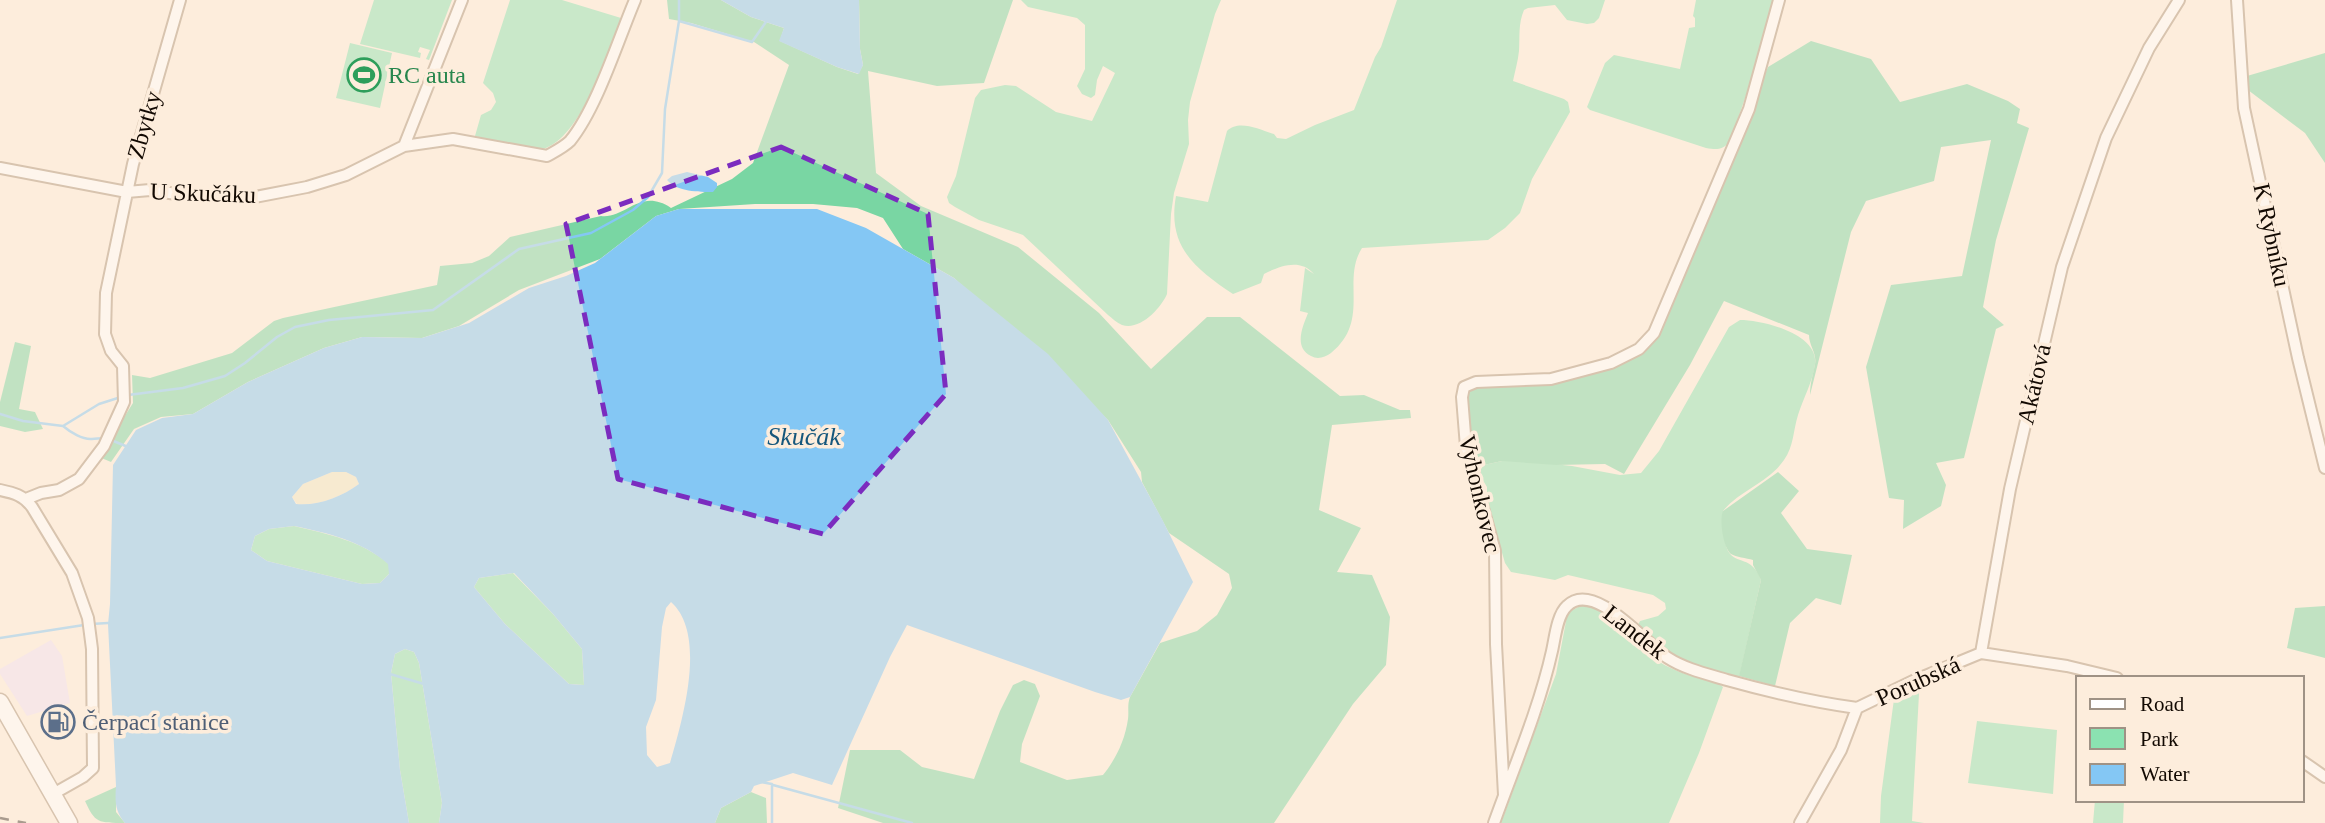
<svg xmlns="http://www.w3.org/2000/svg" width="2325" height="823" viewBox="0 0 2325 823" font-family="'Times New Roman',serif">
<rect width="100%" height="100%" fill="#fdeddc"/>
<!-- industrial -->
<path fill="#efe0f3" d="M51,640l11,16 8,47 -43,13 -27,-42v-5z"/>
<!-- green -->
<path fill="#8be2b1" d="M374,0h78l-23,60 -3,-1 4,-9 -10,-3 -2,5 3,1 -1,5 -60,-14z
M510,0h52l59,18c-12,33 -42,128 -83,132 -18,2 -46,-10 -63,-14l6,-21 10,-5 5,-8 -3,-9 -10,-10z
M1021,0h200l-6,14 -25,88 -2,18 1,24 -15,49 -3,21 -4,80c-6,14 -27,37 -45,31 -5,-2 -10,-7 -14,-10l-85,-80 -44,-15 -24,-13 -6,-4 -2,-6 9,-21 19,-78 6,-8 24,-5 11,1 40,26 36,9 23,-48 -12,-7 -6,14 -2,15 -4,3 -9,-4 -5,-8 8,-17v-44l-8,-7 -49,-11z
M1397,0h208l-6,18 -5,5 -7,1 -20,-4 -12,-15 -27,3 -4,2c-6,14 -4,27 -5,41 -1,10 -4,20 -6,30l51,18 4,3 2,10 -38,67 -12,34 -15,15 -17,12 -126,8c-21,33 9,72 -31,105 -6,4 -13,7 -20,3 -18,-9 -8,-30 -3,-43l-8,-2 5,-43 9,6c-14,-16 -34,-8 -50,0l-3,9 -28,11c-39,-26 -66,-48 -57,-98l32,6 19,-71c12,-12 33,-1 47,3l3,4 9,1 29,-14 39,-15 21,-53 6,-10z
M1696,0h78l-18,66 -26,76c-8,8 -13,8 -24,6l-116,-38 -3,-3 18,-44 9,-8 66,14 9,-41 6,-1v-9l-2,-2z
M350,43l42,10 -12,55 -44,-10z
M1740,320c23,0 79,14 75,44 -2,17 -12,35 -17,51 -5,16 -4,31 -14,45 -16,23 -44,30 -61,51 1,12 0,30 5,40 8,14 24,4 33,29l-22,98 -70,-21 -32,-30 3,-6 18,-5 8,-7 -1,-6 -12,-8 -85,-20 -13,5 -44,-8 -6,-9 -18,-62v-14l-6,-10v-8l3,-4 18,-4h21l49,5 48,9 21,-2 18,-22 70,-124z
M294,526c34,8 68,15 95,38v10l-9,9 -18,1 -95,-23 -16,-11 4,-14 14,-7z
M513,573l40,41 29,35 2,36 -15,-1 -64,-60 -31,-37 5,-9z
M1580,606c36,-2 52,37 78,55 18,12 41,17 61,23l4,3 -24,66 -30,70h-168l55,-149 11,-58 4,-5z
M405,649l9,3 5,11 23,140 -3,20h-30l-9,-53 -9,-97 4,-19z
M1917,686l2,8 -7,127 12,2h-44l1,-27 13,-97 1,-4z
M1977,721l80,9 -4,64 -85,-11z
M2095,800h29l-1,23h-30z"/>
<!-- forest -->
<path fill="#79d6a3" d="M667,0h54l30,17 33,11 -4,13 57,26 21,7 5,-9 -3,-16 -1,-49h154l-29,83 -47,3 -69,-15 8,102 45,33 97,41 81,66 52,56 56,-52h33l100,79 24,-1 36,15h10l1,8 -79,7 -13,85 42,18 -24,44 35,3 18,42 -4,48 -33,39 -79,119h-391l-45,-15 12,-58h50l22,17 52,12 26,-68 13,-26 11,-5 11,4 5,12 -18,48 -2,18 47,18 36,-5c13,-16 22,-35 25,-56 1,-8 -1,-14 2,-22l30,-54 37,-12 20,-16 15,-27 -3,-14 -60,-41 -27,-51 -1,-10 -33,-52 -154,-142 -51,-29 -20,-31 -26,-10 -44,-4h-58l-76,5 -23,7 -56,43 -81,31 -60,36 -37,12 -60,-1 -38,11 -76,34 -55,32 -32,3 -27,12 -23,33 -12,-5 34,-54 -1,-28 18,3 82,-25 42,-32 9,-3 154,-33 3,-19 32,-3 17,-7 21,-19 91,-21c25,3 39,-29 70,-8l61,-29 21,-16 36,-98 -35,-23 -63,-19 -22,-4z
M1811,41l60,18 29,43 67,-18 41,17 12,8 -3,14 12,5 -33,112 -13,67 21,18 -8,4 -32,129 -28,5 10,22 -5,21 -38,23 1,-29 -15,-2 -23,-131 25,-82 71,-9 29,-136 -50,7 -7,34 -68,20 -15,31 -41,163c0,-12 3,-20 5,-31 2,-11 -6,-18 -6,-29l-85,-34 -34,64 -66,109 -19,-10 -49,1 -54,-4 -27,6 -6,-34 -2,-43 3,-4 143,-20 34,-17 121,-282z
M2325,53v110l-20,-30 -57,-43 -1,-14z
M15,342l16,4 -12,63 16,3 8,17 -18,3 -25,-6v-24z
M1778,472l21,19 -18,22 26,36 45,6 -11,50 -25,-7 -26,25 -15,63 -36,-10 22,-96 -8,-15v-5c-7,-2 -17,-3 -22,-6 -8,-6 -12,-35 -8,-43z
M2325,606v52l-38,-10 8,-40z
M116,787v25l9,11c-27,0 -30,0 -40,-22z
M751,792l15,6 1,25h-52l6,-15z"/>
<!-- sand -->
<path fill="#f0e6c1" d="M332,472h14l10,5 3,7c-18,13 -40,22 -62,20l-5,-7 11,-13z"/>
<!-- water -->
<path fill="#84c7f4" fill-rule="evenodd" d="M721,0h138l1,49 3,16 -4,9 -22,-7 -58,-26 5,-13 -33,-11z
M687,172l21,5 9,6v4l-4,5c-14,0 -36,0 -46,-12l5,-4z
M679,209h138l49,19 88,50 94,76 60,66 55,101 30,61 -63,115 -9,3 -26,-8 -188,-67 -17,32 -58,128 -39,-12 -39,13 -3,6 -30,16 -6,15h-276l3,-20 -23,-140 -5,-11 -9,-3 -10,5 -4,19 9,97 9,53h-284c-10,-12 -10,-21 -9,-37l-8,-162 2,-20 3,-139 23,-35 26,-12 31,-4 55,-32 76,-34 38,-11 60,1 47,-15 60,-35 37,-12 29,-13 61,-47zM332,472h14l10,5 3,7c-18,13 -40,22 -63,20l-4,-7 11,-13zM294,526c34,7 68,15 94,38l1,10 -9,9 -18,1 -95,-23 -16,-11 4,-14 14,-7zM514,573l39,41 29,35 2,36 -15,-1 -64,-60 -31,-37 5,-9zM671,602c37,33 11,119 -1,161l-13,4 -10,-12 -1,-28 10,-27 6,-73 4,-19z"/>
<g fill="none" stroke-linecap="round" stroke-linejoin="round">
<!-- stream -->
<path stroke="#84c7f4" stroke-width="2.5" d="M679,21l73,21 16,-23
M128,395l55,-7 42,-12 20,-13 32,-26 18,-10 34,-7 104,-10 86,-61 72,-16 42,-23 15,-13 14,-24 3,-64 14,-88v-21
M0,414l23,7 40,5 36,-22 22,-7
M63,426c7,6 20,14 29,13 4,0 8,-1 13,-1
M111,440l17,7
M91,624l17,-1
M0,638l84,-13
M390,674l34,10
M761,782l11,2v39
M773,785l139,38"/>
<defs>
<path id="minor" d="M2237,0l7,108 54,250 27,110
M404,146l58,-146
M0,168l127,24 23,-2 39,6 61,2 57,-11 39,-12 58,-29 49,-7 94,17c7,-4 17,-9 23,-15 27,-33 48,-101 65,-141
M0,490c14,3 23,5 32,17l40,66 16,45 4,31 1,119 -10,9 -30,17
M26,499l15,-6 18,-3 20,-11 25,-33 20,-44 -1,-36 -12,-15 -6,-17 1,-41 27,-129 47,-164
M1981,653l29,-164 52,-222 44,-129 43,-90 30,-48
M1981,653l86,13 50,12
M2302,761l23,16
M1504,795l-8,-151 -1,-93 -29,-104 -4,-50 2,-10 12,-5 75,-3 60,-16 28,-14 15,-16 95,-224 30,-109
M1494,823c20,-56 45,-114 58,-172 3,-13 5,-36 15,-45 27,-27 79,38 101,52 17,11 39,16 59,22 43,12 86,22 130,28
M1800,823l41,-73 16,-42 56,-27 68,-28"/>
<path id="secondary" d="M0,702l69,121"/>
</defs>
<!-- minor casing -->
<use href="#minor" stroke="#ab9378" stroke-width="14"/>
<!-- secondary casing -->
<use href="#secondary" stroke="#ab9378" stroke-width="19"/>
<!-- minor -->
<use href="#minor" stroke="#fff" stroke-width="10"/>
<!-- secondary -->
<use href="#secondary" stroke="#fff" stroke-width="16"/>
<!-- rail -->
<path stroke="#433930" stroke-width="2.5" stroke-dasharray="9 9" stroke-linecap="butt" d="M0,818l26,5"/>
</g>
<!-- marked area -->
<path d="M0 0H2325V823H0ZM781,147l147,67 18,180 -123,140 -205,-55 -52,-255z" fill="#fdeddc" fill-opacity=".55" fill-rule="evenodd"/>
<path fill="none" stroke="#7b2cbf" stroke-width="5" stroke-dasharray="14 9" stroke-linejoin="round" d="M781,147l147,67 18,180 -123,140 -205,-55 -52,-255z"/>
<!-- icons -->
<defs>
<symbol id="stadium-ring" viewBox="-11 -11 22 22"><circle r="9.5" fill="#fdeddc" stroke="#2e9e5b" stroke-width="1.5"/><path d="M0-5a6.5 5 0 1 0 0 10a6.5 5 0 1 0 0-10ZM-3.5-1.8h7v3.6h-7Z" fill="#2e9e5b"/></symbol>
<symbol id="fuel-ring" viewBox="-11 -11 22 22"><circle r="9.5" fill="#fdeddc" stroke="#5c6f8a" stroke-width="1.5"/><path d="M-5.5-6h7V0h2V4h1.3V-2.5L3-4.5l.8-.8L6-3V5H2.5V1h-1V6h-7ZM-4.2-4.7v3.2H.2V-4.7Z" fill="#5c6f8a"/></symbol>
</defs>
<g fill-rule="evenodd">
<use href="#stadium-ring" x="345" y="56" width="38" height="38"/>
<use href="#fuel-ring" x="39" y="703" width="38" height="38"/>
</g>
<g text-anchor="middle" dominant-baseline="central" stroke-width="7" stroke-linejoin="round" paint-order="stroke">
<!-- leisure labels -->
<g font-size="24" fill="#27864d" stroke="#fdeddc" text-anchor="start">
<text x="388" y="75">RC auta</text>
</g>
<!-- street labels -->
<g font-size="24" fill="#120902" stroke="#fdeddc">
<text transform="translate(144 125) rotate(-74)">Zbytky</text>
<text transform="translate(203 193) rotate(2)">U Skučáku</text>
<text transform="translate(2272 235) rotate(78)">K Rybníku</text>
<text transform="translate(2034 384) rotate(-77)">Akátová</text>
<text transform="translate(1480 494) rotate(77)">Vyhonkovec</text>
<text transform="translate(1635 632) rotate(38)">Landek</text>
<text transform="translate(1918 681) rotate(-24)">Porubská</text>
</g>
<!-- service labels -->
<g font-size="24" fill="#4e5e75" stroke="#fdeddc" text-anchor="start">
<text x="82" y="722">Čerpací stanice</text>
</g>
<!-- water labels -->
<g font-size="26" font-style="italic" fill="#16577c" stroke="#fdeddc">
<text x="804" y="436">Skučák</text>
</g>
</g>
<!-- legend -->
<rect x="2076" y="676" width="228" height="126" fill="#fdeddc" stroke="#9f9285" stroke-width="2"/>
<rect x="2090" y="699" width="35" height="10" fill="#ffffff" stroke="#9f9285" stroke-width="2"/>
<text x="2140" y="711" font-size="21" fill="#120902">Road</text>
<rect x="2090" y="728" width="35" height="21" fill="#8be2b1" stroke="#9f9285" stroke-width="2"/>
<text x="2140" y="746" font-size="21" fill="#120902">Park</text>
<rect x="2090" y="764" width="35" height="21" fill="#84c7f4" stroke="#9f9285" stroke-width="2"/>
<text x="2140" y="781" font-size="21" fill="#120902">Water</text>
</svg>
